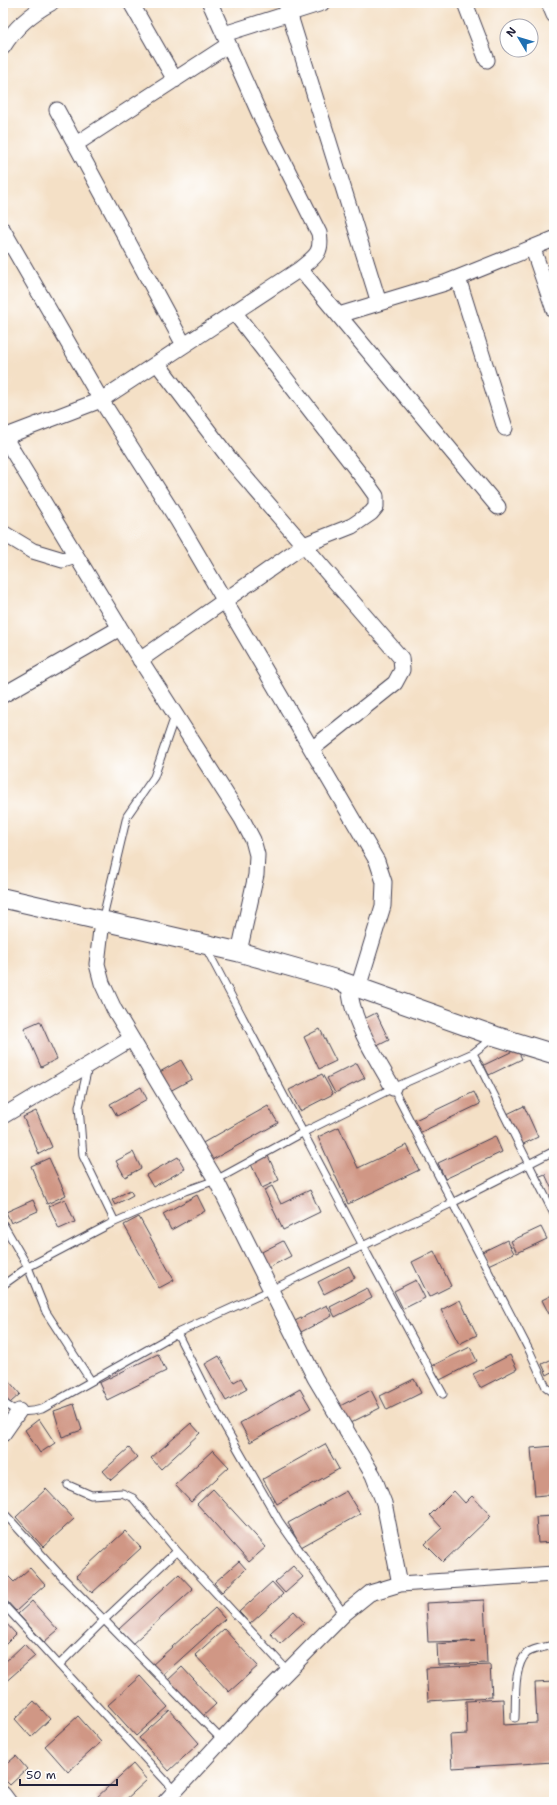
<svg xmlns="http://www.w3.org/2000/svg" width="557" height="1805" viewBox="0 0 557 1805" font-family="'Shantell Sans',sans-serif">
<rect width="100%" height="100%" fill="#fff"/>
<filter id="ink" filterUnits="userSpaceOnUse"><feTurbulence type="fractalNoise" baseFrequency=".025" numOctaves="2"/><feDisplacementMap in="SourceGraphic" scale="8" xChannelSelector="R" yChannelSelector="G"/><feConvolveMatrix kernelMatrix="1 2 1 2 8 2 1 2 1" color-interpolation-filters="sRGB"/></filter>
<filter id="wash" filterUnits="userSpaceOnUse"><feTurbulence type="fractalNoise" baseFrequency=".012" numOctaves="4" result="noise"/><feDisplacementMap in="SourceGraphic" scale="16" xChannelSelector="R" yChannelSelector="G"/><feGaussianBlur stdDeviation="0.9" result="paint"/><feColorMatrix in="noise" values="0 0 0 0 0 0 0 0 0 0 0 0 0 0 0 0 0 1.4 0 .05"/><feComposite in="paint" operator="in"/></filter>
<g filter="url(#wash)">
<rect width="100%" height="100%" fill="#f4e0c6"/>
<g id="blocks">
<!-- building -->
<path fill="#d09785" d="M376,1013l13,27 -14,7 -13,-27z
M40,1021l17,38 -16,8 -17,-39z
M320,1029l16,32 -17,8 -15,-32z
M517,1049l5,10 -33,16 -5,-10z
M181,1060l11,19 -24,13 -10,-19z
M357,1063l8,15 -30,15 -8,-15z
M322,1074l11,20 -33,17 -11,-21z
M141,1087l6,12 -30,17 -7,-12z
M474,1092l6,12 -61,29 -6,-12z
M268,1106l10,17 -68,38 -9,-17z
M524,1106l14,31 -19,9 -14,-31z
M36,1111l16,36 -13,7 -16,-37z
M339,1127l19,41 49,-23 12,25 -71,34 -30,-67z
M495,1136l7,16 -57,27 -7,-16z
M133,1152l8,16 -16,9 -9,-16z
M268,1156l11,24 -17,8 -11,-24z
M178,1157l7,12 -32,18 -7,-12z
M49,1158l17,37 -19,9 -16,-38z
M545,1174l9,20v18l-16,-35z
M272,1186l9,18 29,-14 10,22 -37,18 -19,-40z
M130,1190l3,5 -18,10 -3,-5z
M197,1195l8,16 -34,19 -8,-16z
M65,1199l10,23 -16,7 -10,-23z
M33,1200l5,11 -27,12 -5,-11z
M139,1217l35,63 -15,8 -35,-63z
M541,1227l6,12 -30,14 -6,-12z
M507,1240l7,13 -26,12 -6,-13z
M283,1241l8,15 -29,15 -8,-15z
M434,1251l17,35 -22,11 -17,-35z
M349,1266l6,12 -31,16 -6,-12z
M416,1280l9,18 -22,11 -9,-18z
M367,1288l5,10 -37,19 -5,-10z
M554,1294v18l-5,2 -7,-14z
M460,1300l17,35 -18,9 -18,-34z
M327,1305l5,11 -31,16 -6,-11z
M470,1347l7,14 -37,19 -8,-14z
M158,1354l8,17 -59,29 -8,-17z
M510,1355l7,14 -37,19 -7,-14z
M219,1356l15,26 7,-4 6,11 -21,12 -21,-37z
M554,1358v13l-7,4 -5,-11z
M3,1374l17,20 -10,9 -7,-8z
M414,1379l7,14 -34,17 -7,-14z
M300,1389l11,19 -61,34 -10,-19z
M371,1390l9,18 -36,18 -8,-18z
M74,1404l8,26 -20,7 -8,-26z
M39,1419l16,24 -15,10 -15,-23z
M191,1423l9,10 -39,36 -10,-11z
M325,1444l14,25 -62,35 -14,-25z
M554,1446v48l-19,2 -4,-48z
M129,1448l8,9 -26,23 -8,-9z
M213,1450l16,17 -38,35 -16,-17z
M46,1489l28,30 -31,28 -27,-30z
M213,1489l53,58 -17,15 -52,-58z
M346,1491l14,23 -59,33 -13,-24z
M454,1491l11,12 7,-7 19,20 -48,46 -18,-18 17,-16 -12,-13z
M554,1516v26l-16,1 -2,-26z
M125,1531l16,17 -49,45 -16,-17z
M239,1561l7,8 -24,23 -8,-9z
M293,1566l10,11 -18,16 -10,-11z
M30,1568l15,17 -29,26 -13,-14v-24l1,-1 10,10z
M179,1574l14,15 -61,55 -13,-15z
M272,1582l11,12 -33,30 -11,-12z
M484,1600l3,63 -49,2 -1,-21 38,-3 -47,1 -2,-39z
M32,1601l26,29 -14,12 -26,-28z
M215,1608l10,11 -64,58 -10,-11z
M294,1611l10,11 -24,22 -10,-11z
M4,1621l12,13 -13,13v-25z
M224,1629l34,37 -29,26 -34,-37z
M24,1644l11,12 -32,28v-20z
M490,1665l2,32 -64,4 -2,-33z
M182,1667l34,37 -15,14 -34,-37z
M140,1676l28,31 -32,29 -28,-31z
M554,1682v80l-102,6 -2,-33 17,-1 -1,-33 37,-2 1,26 33,-2 -2,-40z
M34,1701l16,18 -19,18 -16,-18z
M170,1710l29,33 -30,28 -30,-33z
M78,1716l23,26 -33,30 -23,-26z
M16,1756l11,13 -17,16 -7,-7v-11z
M133,1764l14,16 -24,22h-24l-3,-4z"/>
</g>
</g>
<g filter="url(#ink)">
<use href="#blocks" fill-opacity="0" stroke="#423e50" stroke-width="1"/>
<g fill="none" stroke-linecap="round" stroke-linejoin="round">
<defs>
<path id="service" d="M102,921l25,-105 27,-39 21,-61
M206,948c79,149 156,299 237,446
M473,1053l81,161
M88,1067l-9,40 4,49 32,66
M393,1088l137,264 16,35 8,6
M3,1224l25,43 18,45 45,69
M3,1285l25,-18 80,-42 77,-34 31,-11 88,-48 89,-44 80,-35 21,-16
M177,1333l43,85 59,103 65,93
M3,1402c12,11 24,11 39,7l135,-76 94,-43 181,-87 102,-52
M68,1485l23,10 31,-2 11,5 44,53 111,120
M3,1512l59,65 160,163
M3,1604l172,187
M59,1665l45,-45 73,-69
M515,1718c1,-18 -2,-52 12,-65 7,-5 19,-6 27,-8"/>
<path id="minor" d="M131,3l44,77
M286,3l93,300
M465,3l22,57
M549,3l5,12
M224,34l98,-31
M3,47c11,-18 29,-34 48,-44
M57,110l127,235
M76,144l152,-99
M3,230l98,170 77,121 199,340 7,21 -1,24 -25,82
M533,249l21,61
M300,269l198,238
M458,278l47,150
M339,315l106,-32 109,-44
M157,363l75,99 169,196 1,12 -7,13 -83,66
M3,435l117,193 122,191 11,21 4,15 -1,20 -17,77
M4,437l97,-37 199,-131c14,-12 23,-15 19,-36l-59,-118 -50,-112
M3,533l30,18 30,9 13,-4
M140,660l164,-115 48,-19 19,-13 5,-6v-11l-10,-14 -132,-170
M3,695l117,-67
M102,921l-5,43 5,19 12,26 102,171 99,198 58,97 11,28 16,81
M349,984c2,38 26,71 44,104
M3,1116l128,-77
M3,1434l16,-23
M3,1794l6,8
M165,1802l93,-101 86,-87 26,-21 30,-9 154,-10"/>
<path id="tertiary" d="M3,898l236,54 95,27 161,57 59,18"/>
</defs>
<!-- service casing -->
<use href="#service" stroke="#423e50" stroke-width="9"/>
<!-- minor casing -->
<use href="#minor" stroke="#423e50" stroke-width="17"/>
<!-- tertiary casing -->
<use href="#tertiary" stroke="#423e50" stroke-width="21"/>
<!-- service -->
<use href="#service" stroke="#fff" stroke-width="7"/>
<!-- minor -->
<use href="#minor" stroke="#fff" stroke-width="15"/>
<!-- tertiary -->
<use href="#tertiary" stroke="#fff" stroke-width="19"/>
</g>
</g>
<!-- margin -->
<rect width="557" height="1805" fill="none" stroke="#fff" stroke-width="16"/>
<!-- north arrow -->
<g transform="translate(519 38) rotate(308)"><circle r="19" fill="#ffffff" stroke="#a7a7b1"/>
<path d="M0-3L7 15L0 10L-7 15Z" fill="#1f6fb2"/>
<text y="-6" font-size="11" font-weight="bold" text-anchor="middle" fill="#22223b">N</text>
</g>
<!-- scale -->
<path d="M20 1779v6h97v-6" fill="none" stroke="#22223b" stroke-width="2"/>
<text x="26" y="1779" font-size="12" fill="#22223b" stroke="#ffffff" stroke-width="3" paint-order="stroke">50 m</text>
</svg>
